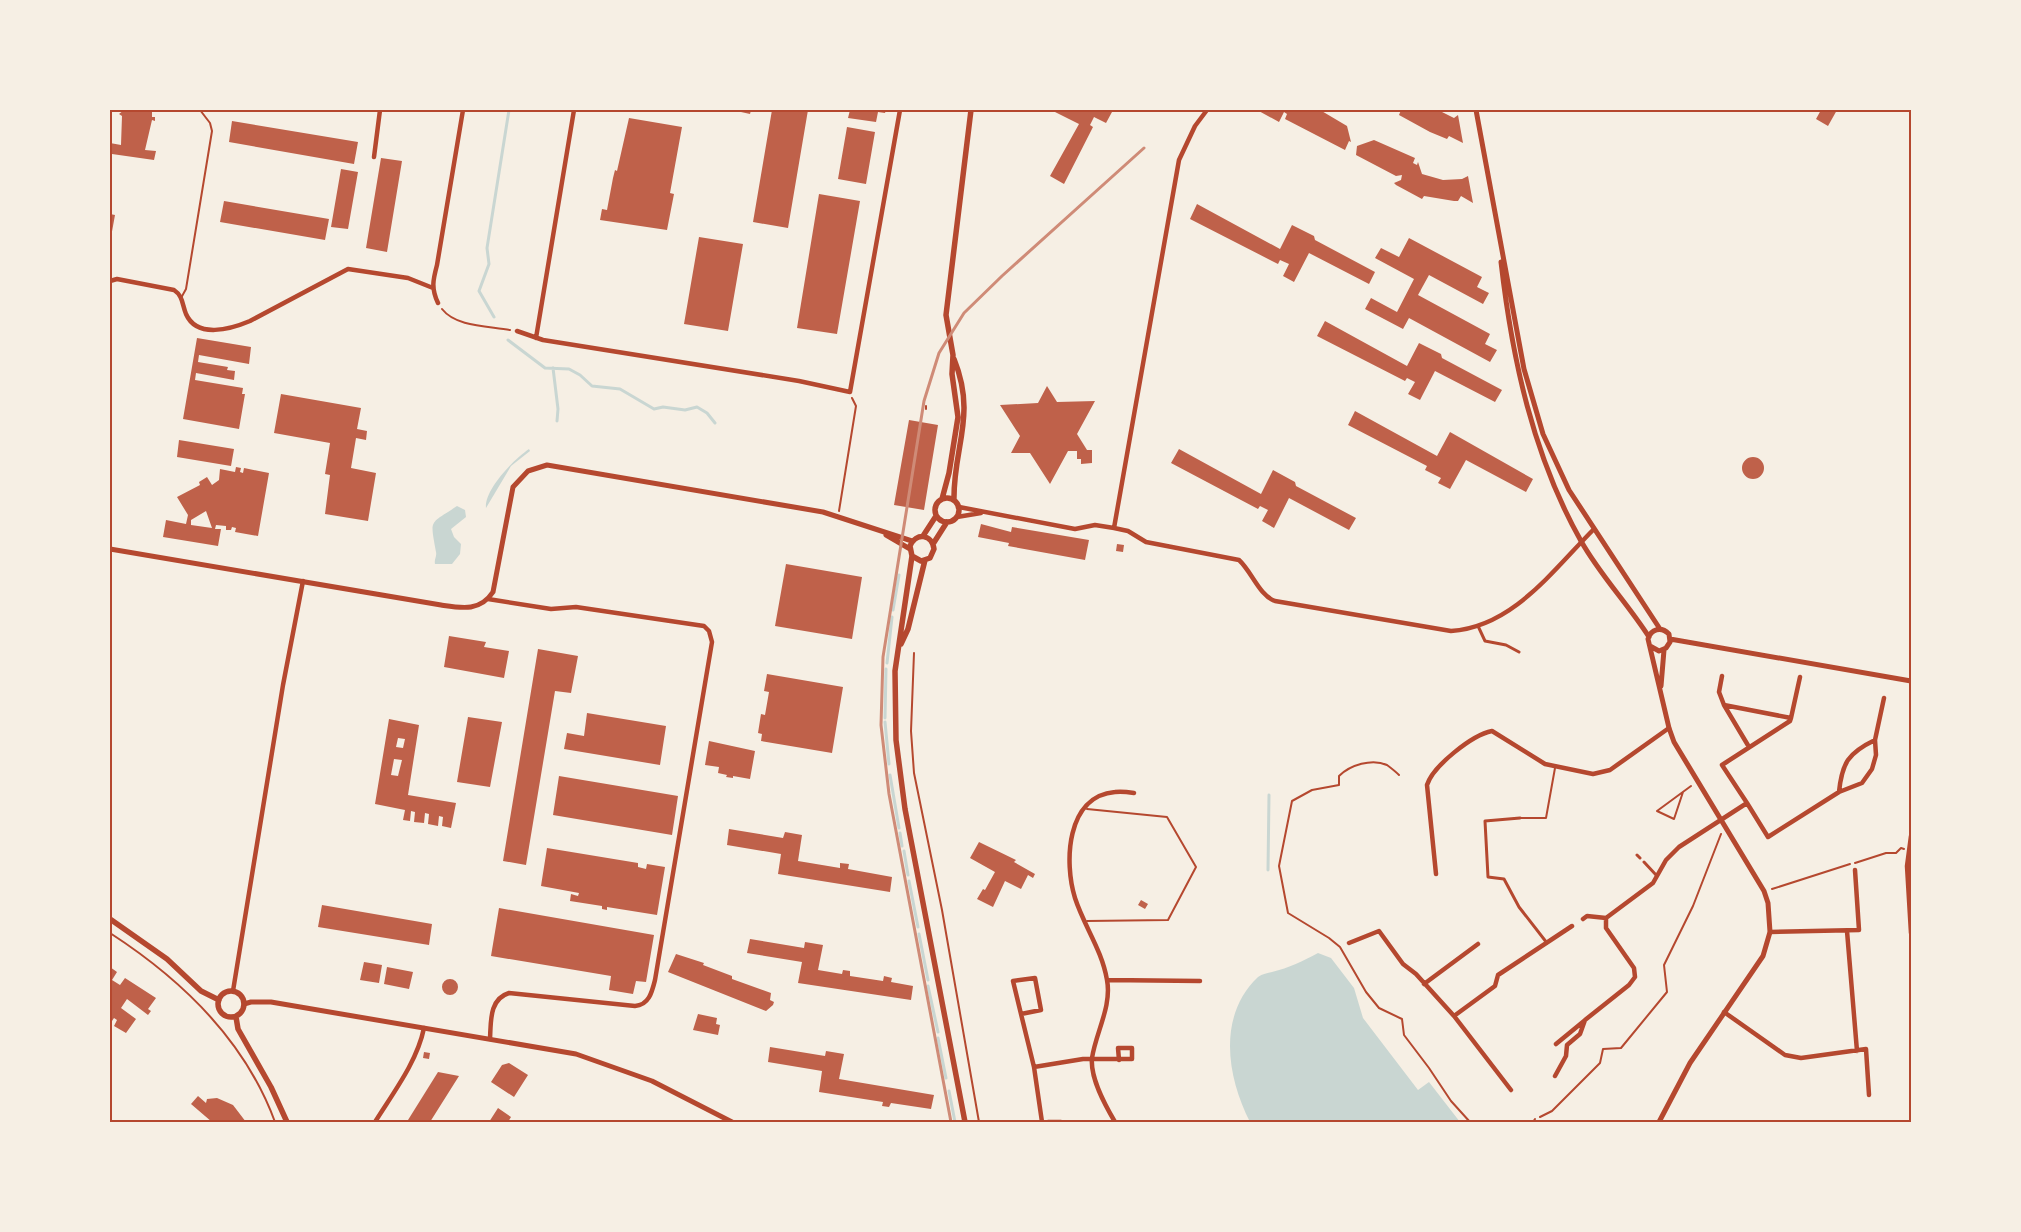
<svg xmlns="http://www.w3.org/2000/svg" width="2021" height="1232" viewBox="0 0 2021 1232" font-family="'Alegreya Sans',sans-serif">
<rect width="100%" height="100%" fill="#f6efe4"/>
<!-- water -->
<path fill="#c9d6d2" d="M529,449l1,2 -19,15 -25,42c-2,-18 28,-49 43,-59z
M457,506l8,4 1,7 -15,12 3,8 7,7 -1,10 -8,10h-17c-1,-5 2,-7 1,-12 -6,-34 -7,-27 21,-46z
M1318,953l13,5 23,30 9,30 55,72 11,-8 31,40h-210c-23,-45 -33,-106 8,-145 4,-3 10,-4 14,-5 17,-4 31,-11 46,-19z"/>
<g fill="none" stroke-linecap="round" stroke-linejoin="round">
<!-- stream -->
<path stroke="#c9d6d2" stroke-width="3" d="M494,317l-15,-26 10,-27 -2,-16 22,-138
M508,340l37,28 24,1 11,6 12,11 28,3 34,20 9,-2 22,3 12,-3 10,6 8,10
M553,368l5,41 -1,12
M893,610l6,-35
M887,663l5,-46
M885,718l1,-49
M885,722l4,42
M890,775l9,53
M900,833l2,13
M904,851l4,24
M1268,870l1,-75
M909,881l9,46
M919,934l9,46
M928,986l10,46
M938,1038l8,40
M949,1091l6,31"/>
</g>
<!-- building -->
<path fill="#bf614a" fill-rule="evenodd" d="M124,110h28v7h3v4l-3,-1 -7,30 11,1 -2,9 -42,-6 -2,6v-17l11,2 1,-29 -3,-2z
M732,110h19l-1,4z
M772,110h36l-20,118 -35,-6z
M850,110h36l-1,3 -7,-1 -2,10 -28,-4z
M1056,110l56,2 -6,11 -12,-6 -4,8 3,2 -29,57 -14,-8 29,-52 -24,-12z
M1257,110h63l27,16 4,16 -2,-1 -4,9 -60,-31 2,-5 -3,-2 -5,10z
M1401,110h42l-1,2 12,6 4,-3 5,28 -14,-7 -2,3 -17,-7 -31,-17z
M1821,110h16l-9,16 -12,-7z
M629,118l53,9 -12,66 4,1 -7,36 -67,-10 2,-11 5,1 6,-32 2,-8 2,1z
M232,121l126,21 -4,22 -125,-22z
M847,127l28,5 -9,52 -28,-5z
M1374,140l41,18 -2,5 4,2 1,-3 4,12 21,6 19,-1 6,-3 5,27 -12,-7 -3,5h-4l-30,-5 -2,3 -26,-14 -2,-2 7,-3 1,-5 -6,1 -40,-21 1,-9z
M381,158l21,3 -15,91 -21,-4z
M341,169l17,3 -10,57 -17,-2z
M819,194l41,7 -23,133 -40,-6z
M224,201l105,18 -4,21 -105,-18z
M1197,204l83,45 12,-24 22,11 1,4 60,32 -6,12 -60,-31 -15,29 -11,-6 6,-12 -9,-4 -2,4 -88,-45z
M110,214l5,1 -4,22h-1z
M699,237l44,7 -15,87 -44,-7z
M1409,238l73,39 -5,10 12,6 -6,11 -54,-29 -11,20 72,39 -5,10 12,6 -7,12 -81,-44 -6,11 -38,-20 6,-11 26,14 17,-33 -39,-21 6,-10 18,9z
M1325,321l82,45 12,-23 22,11 1,4 60,32 -7,12 -60,-31 -15,29 -12,-6 7,-12 -8,-4 -2,3 -88,-45z
M197,338l54,9 -2,17 -50,-9 -1,7 30,5 -1,3 8,1 -1,9 -38,-7 -1,7 48,8 -1,6h3l-6,35 -56,-10z
M1047,386l10,16 38,-1 -18,33 10,16h5v13l-11,1v-5h-4v-8h-9l-18,33 -20,-31h-19l9,-17 -20,-31 38,-2z
M281,394l80,14 -4,21 10,2 -1,9 -10,-2 -5,30 25,5 -8,48 -43,-7 5,-39 -5,-1 5,-31 -56,-10z
M1355,411l82,45 13,-24 83,47 -7,13 -60,-32 -16,29 -12,-6 3,-5 -16,-8 2,-4 -79,-41z
M909,420l29,5 -14,85 -30,-5z
M179,440l55,9 -3,17 -54,-9z
M1179,449l82,45 12,-24 22,12 1,4 60,32 -7,12 -60,-32 -15,30 -12,-7 6,-11 -8,-4 -2,3 -87,-46z
M1742 468a11 11 0 1 1 22 0a11 11 0 1 1-22 0Z
M236,467l5,1 -1,4 3,1 1,-5 25,5 -11,63 -23,-4 1,-4 -4,-1 -1,3h-5v-4l-10,-1 -1,4h6l-3,17 -55,-9 3,-17 20,4 2,-9 -11,-18 23,-12 -1,-3 8,-5 5,8 7,-5 1,-11 15,3zM206,511l6,17 -21,-3v-5z
M981,524l30,8 1,-5 77,13 -4,20 -77,-14 1,-3 -31,-6z
M1117,544l7,1 -1,7 -7,-1z
M786,564l76,13 -10,62 -77,-13z
M449,636l37,6 -2,5 25,4 -5,27 -60,-11z
M538,649l40,7 -7,37 -16,-2 -29,174 -23,-4z
M767,674l76,13 -11,66 -71,-12 1,-7 -4,-1 3,-19 4,1 4,-23 -5,-1z
M587,713l79,13 -6,39 -96,-16 3,-16 17,3z
M468,717l34,5 -12,65 -33,-5z
M389,719l30,6 -11,70 48,8 -5,25 -9,-2 1,-9 -4,-1 -1,10 -10,-2 1,-10 -4,-1 -1,10 -10,-1 1,-10 -4,-1 -1,10 -7,-1 2,-10 -30,-6zM398,738l7,1 -2,9 -7,-1zM394,759l8,1 -4,16 -7,-1z
M709,741l46,10 -5,28 -17,-3v2l-7,-1 1,-2 -9,-2 1,-6 -14,-2z
M559,776l119,20 -6,39 -119,-20z
M729,829l54,9 2,-6 17,3 -4,26 42,7v-5l9,1 -1,5 44,8 -2,15 -112,-18 3,-20 -54,-9z
M979,842l37,18 -2,2 21,12 -2,4 -5,-3 -7,14 -16,-8 -12,26 -16,-8 6,-10 2,1 10,-18 -25,-14z
M547,848l91,15v4l8,2 1,-5 18,3 -8,48 -50,-8v3l-5,-1v-3l-32,-5 1,-7 7,2 1,-3 -38,-7z
M1141,900l7,4 -3,5 -7,-4z
M322,905l110,19 -3,21 -111,-18z
M499,908l155,27 -8,47 -10,-1 -3,13 -24,-4 2,-14 -120,-20z
M750,939l54,9 1,-6 18,3 -5,25 24,4 1,-4 7,1v5l33,5 1,-5 8,2 -1,4 22,4 -2,14 -113,-17 4,-21 -55,-9z
M676,954l28,9 -1,2 29,11v3l39,14 -1,7 4,2 -1,3 -7,6 -98,-39z
M364,962l18,3 -3,18 -19,-3z
M110,967l7,5 -5,8 8,5 5,-7 31,20 -8,11 3,2 -3,4 -21,-16 -6,9 15,11 -10,14 -12,-7 3,-6 -3,-2 -4,6z
M387,967l26,5 -4,17 -25,-5z
M442 987a8 8 0 1 1 16 0a8 8 0 1 1-16 0Z
M698,1014l19,4 -1,6 4,1 -2,10 -25,-5z
M770,1047l55,9 1,-5 18,3 -5,25 95,16 -3,14 -40,-6 -2,4 -7,-1 1,-4 -64,-10 3,-21 -54,-9z
M424,1052l6,1 -1,6 -6,-1z
M509,1063l19,12 -14,22 -23,-15 11,-17z
M438,1072l21,4 -29,46h-21l-1,-2z
M198,1096l8,7 1,-4 10,-1 16,7 13,17h-34l-21,-18z
M498,1108l13,9 -3,5h-19z"/>
<g fill="none" stroke-linecap="round" stroke-linejoin="round">
<!-- path -->
<path stroke="#b5482f" stroke-width="2" d="M442,309c14,18 46,17 68,21
M926,409v-3
M839,511l17,-105 -4,-8
M914,653l-3,78 3,42 28,137 37,212
M1399,775c-3,-3 -8,-7 -12,-10 -15,-7 -37,0 -48,11v9l-27,5 -20,11 -13,65 9,47 41,25 11,9 26,45 13,16 23,11 2,16 25,33 22,33 19,21
M1683,792l-9,27 -17,-8 34,-25
M1855,863l31,-10h10l5,-5 3,1
M1772,889l78,-25
M110,933c71,46 135,107 165,189
M1540,1117l12,-6 48,-48 3,-14 18,-1 46,-56 -3,-27 29,-59 28,-72"/>
<!-- service -->
<path stroke="#b5482f" stroke-width="2" d="M181,298l5,-9 26,-158 -2,-8 -10,-13
M1087,809l80,8 29,50 -28,53 -81,1
M1520,818h26l9,-50
M1533,1122l2,-3"/>
<!-- pedestrian -->
<path stroke="#b5482f" stroke-width="3" d="M1478,626l7,15 21,4 13,7
M1520,818l-35,3 3,56 16,2 15,28 28,36
M1637,855l3,3
M1644,862l13,14"/>
<!-- minor -->
<path stroke="#b5482f" stroke-width="4.5" d="M374,157l6,-47
M110,281l7,-2 57,11c9,6 8,14 12,24 11,25 45,15 64,7l98,-52 60,9 25,10
M438,303c-7,-15 -5,-23 -1,-38l26,-155
M517,331l26,9 256,41 51,11 50,-282
M536,338l38,-228
M959,507l116,22 20,-4 19,3 14,3 18,11 93,18c13,12 20,35 36,41l176,30c62,-4 102,-61 143,-102
M957,517l24,-4
M1114,528l65,-368 16,-34 12,-16
M488,599l63,10 25,-2 128,19 5,5 3,11 -57,338c-3,12 -6,25 -20,26l-126,-13c-20,6 -18,29 -19,46
M1722,676l-3,16 5,13
M1749,747l-25,-42 67,13 9,-41
M1839,792c3,-29 9,-39 36,-52
M1747,803l-25,-38 68,-44 1,-3
M1911,836l-4,30 4,67
M1436,874l-9,-89c6,-19 45,-50 65,-54l53,33 48,10 17,-4 59,-42
M1583,919l4,-3 19,2
M1847,931l10,120
M1770,932l89,-2 -4,-60
M1349,943l30,-12 24,33 13,10 38,42 57,74
M1035,978l6,32 -20,4 -8,-33z
M1107,980l93,1
M1424,984l54,-40
M233,991l50,-306 20,-104
M1724,1012l61,43 16,3 65,-9 3,46
M1021,1014l13,53 8,55
M1454,1016l41,-30 3,-11 74,-49
M1556,1044l28,-23
M1034,1067l49,-8h49v-11h-14l1,12
M1555,1076l11,-20 1,-11 13,-11 5,-14 44,-35 6,-8 -1,-9 -28,-40v-10l47,-35 13,-23 13,-13 68,-44 21,34 71,-45 23,-9 10,-14 4,-14 -1,-15 9,-42
M375,1122c18,-29 42,-60 49,-94
M1048,1122h13
M1115,1122c-10,-17 -25,-44 -23,-64 4,-26 20,-52 15,-78 -5,-30 -23,-54 -32,-82 -11,-35 -9,-102 40,-106 6,-1 13,0 19,1"/>
<!-- tertiary -->
<path stroke="#b5482f" stroke-width="5" d="M1476,110l48,259 19,65 26,56 91,139
M1501,262c11,96 32,194 80,279 19,34 47,63 68,96
M886,535l24,14
M110,549l331,56c20,3 39,7 52,-13l20,-105 15,-16 19,-6 276,47 89,29
M1670,639l241,42
M1650,646l9,5 7,-3 4,-6 -1,-8c-8,-8 -18,-5 -21,5l21,89 5,14 90,149 4,12 2,29 -7,24 -73,107 -31,59
M1661,686l3,-36
M244,1004l7,-2h20l305,52 76,27 80,41"/>
<!-- secondary -->
<path stroke="#b5482f" stroke-width="5.5" d="M935 510a12 12 0 1 1 24 0a12 12 0 1 1-24 0Z
M942,499l7,-26 9,-56 -6,-43 1,-19 -7,-40 25,-205
M954,500c-1,-53 23,-84 0,-141
M923,536l13,-20
M933,544l14,-22
M912,556l9,5 9,-3 4,-9c-2,-15 -18,-17 -24,-3l2,10 -17,115 1,69 9,69 60,313
M901,644l7,-15 17,-69
M110,919l57,40 34,32 18,9
M218 1004a13 13 0 1 1 26 0a13 13 0 1 1-26 0Z
M236,1017l2,12 33,58 16,35"/>
<!-- rail -->
<path stroke="#cf8b77" stroke-width="3" d="M951,1122l-62,-328 -8,-69 2,-68 41,-256 15,-48 25,-40 38,-37 142,-128"/>
</g>
<!-- border -->
<rect width="2021" height="1232" fill="none" stroke="#f6efe4" stroke-width="222"/>
<rect x="111" y="111" width="1799" height="1010" fill="none" stroke="#b5482f" stroke-width="2"/>
</svg>
